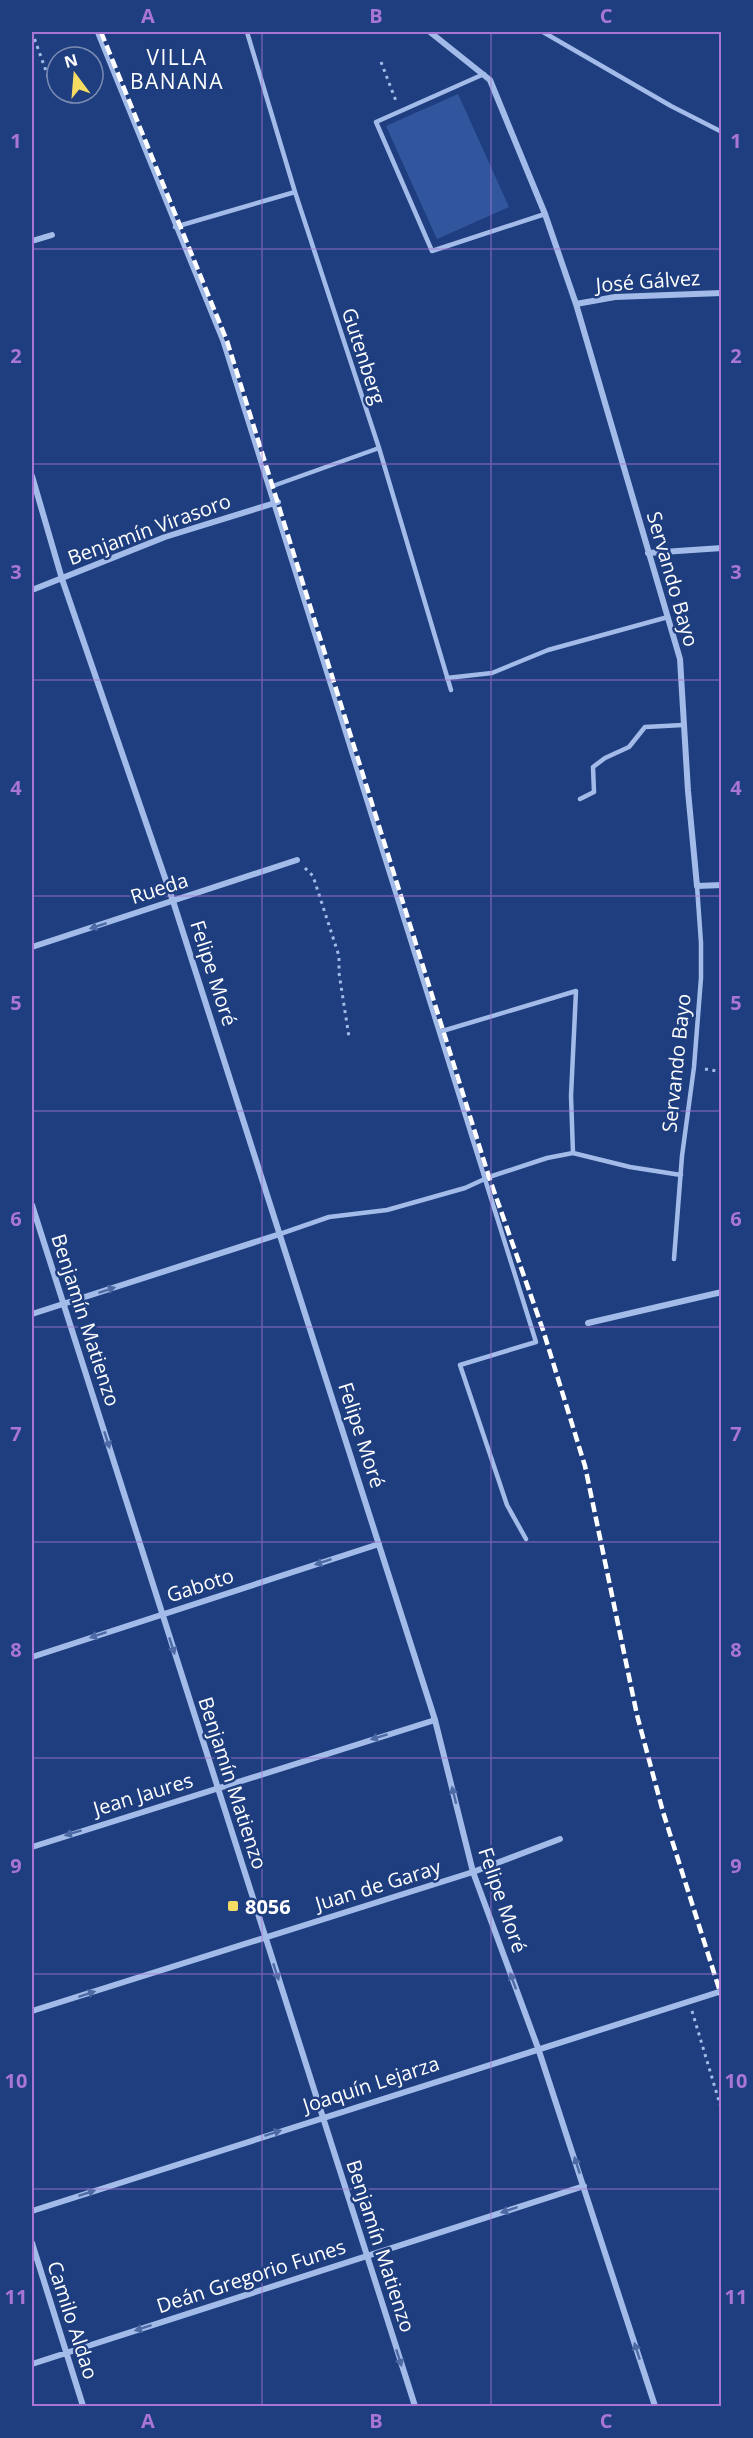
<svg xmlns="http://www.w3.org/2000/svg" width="753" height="2438" viewBox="0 0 753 2438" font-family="'Open Sans',sans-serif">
<rect width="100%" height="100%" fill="#1f3e7f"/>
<!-- green -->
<path fill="#32569d" d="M458,94l51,113 -72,32 -51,-113z"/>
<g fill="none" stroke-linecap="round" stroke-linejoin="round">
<!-- path -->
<path stroke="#a3bbe8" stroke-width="3" stroke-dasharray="3 4.5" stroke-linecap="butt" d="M32,32l18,50
M381,62l15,39
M305,868l8,8 26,80v17l10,64
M705,1069l17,3
M692,2011l30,100"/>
<!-- service -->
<path stroke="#a3bbe8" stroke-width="4.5" d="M97,32l126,310 313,1000 -76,23 47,140 19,34
M247,32l48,160 84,256 72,242
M543,32l128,74 51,26
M484,74l-108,48 56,129 113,-37
M175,227l120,-35
M270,487l109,-39
M447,678l45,-5 56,-23 120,-33
M580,799l14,-7 -1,-25 12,-9 24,-11 16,-20 38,-2
M439,1032l137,-41 -5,105 2,57
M280,1234l49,-17 58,-7 78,-22 24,-11 58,-19 26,-5 57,14 51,8
M674,1259l8,-103 12,-89 7,-89v-35l-4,-57"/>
<!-- minor -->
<path stroke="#a3bbe8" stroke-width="6" d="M430,32l60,48 55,134 31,90 104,355 8,132 9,95 25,-1
M32,241l20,-6
M576,304l39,-7 107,-4
M32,476l30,103 111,322 262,819 38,152 65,176 117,358
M648,553l74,-5
M32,590l133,-53 113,-35
M32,947l265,-87
M32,1205l383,1201
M32,1314l248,-80
M588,1323l134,-31
M32,1657l347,-113
M32,1847l403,-127
M32,2011l441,-139 87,-33
M32,2211l690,-220
M32,2243l51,163
M32,2364l552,-178"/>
<!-- rail -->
<path stroke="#fff" stroke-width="4.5" stroke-dasharray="10 4.5" stroke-linecap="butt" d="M101,32l126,309 262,836 54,153 42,136 52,249 26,97 59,186"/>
</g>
<!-- one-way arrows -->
<defs><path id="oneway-solid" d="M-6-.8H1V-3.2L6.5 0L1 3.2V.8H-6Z" transform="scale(1.5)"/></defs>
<g fill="#4d6aa4">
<use href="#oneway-solid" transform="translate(98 926) rotate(162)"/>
<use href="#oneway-solid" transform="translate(107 1290) rotate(-18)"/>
<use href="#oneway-solid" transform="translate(107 1440) rotate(72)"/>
<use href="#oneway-solid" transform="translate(323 1562) rotate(162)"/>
<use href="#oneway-solid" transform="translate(98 1635) rotate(162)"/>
<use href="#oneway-solid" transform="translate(172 1646) rotate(72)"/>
<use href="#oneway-solid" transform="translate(379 1737) rotate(163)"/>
<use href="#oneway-solid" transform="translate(454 1795) rotate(-104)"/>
<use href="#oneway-solid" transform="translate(73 1833) rotate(163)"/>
<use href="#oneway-solid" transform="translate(276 1972) rotate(72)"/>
<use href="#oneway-solid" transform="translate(513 1981) rotate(-110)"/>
<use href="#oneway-solid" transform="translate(87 1994) rotate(-18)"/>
<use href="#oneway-solid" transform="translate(273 2133) rotate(-18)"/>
<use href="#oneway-solid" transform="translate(577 2165) rotate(-108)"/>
<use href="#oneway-solid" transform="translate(87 2193) rotate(-18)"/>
<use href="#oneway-solid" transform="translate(509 2210) rotate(162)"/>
<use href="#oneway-solid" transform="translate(143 2328) rotate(162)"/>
<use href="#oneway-solid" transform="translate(637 2351) rotate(-108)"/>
<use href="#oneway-solid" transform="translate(399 2358) rotate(72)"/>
</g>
<!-- grid -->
<path fill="none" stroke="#a976d5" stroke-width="1.5" stroke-opacity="0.55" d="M262,32v2374M491,32v2374M32,249h690M32,464h690M32,680h690M32,896h690M32,1111h690M32,1327h690M32,1542h690M32,1758h690M32,1974h690M32,2189h690"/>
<!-- markers -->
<rect fill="#f6db63" stroke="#1f3e7f" stroke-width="2" x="227" y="1900" width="12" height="12" rx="3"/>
<g text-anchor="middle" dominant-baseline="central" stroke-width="5" stroke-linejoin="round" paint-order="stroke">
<!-- street labels -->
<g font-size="20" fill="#fff" stroke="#1f3e7f">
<text transform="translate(648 281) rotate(-4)">José Gálvez</text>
<text transform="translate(364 356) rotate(72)">Gutenberg</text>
<text transform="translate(149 529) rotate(-20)">Benjamín Virasoro</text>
<text transform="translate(673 579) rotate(74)">Servando Bayo</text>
<text transform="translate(159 888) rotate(-18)">Rueda</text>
<text transform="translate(214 973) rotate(72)">Felipe Moré</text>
<text transform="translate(676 1063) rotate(-84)">Servando Bayo</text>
<text transform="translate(86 1320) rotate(72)">Benjamín Matienzo</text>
<text transform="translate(362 1435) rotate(72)">Felipe Moré</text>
<text transform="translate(200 1585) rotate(-18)">Gaboto</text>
<text transform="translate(233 1783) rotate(72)">Benjamín Matienzo</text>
<text transform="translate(143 1794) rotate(-17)">Jean Jaures</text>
<text transform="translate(378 1885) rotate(-17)">Juan de Garay</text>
<text transform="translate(503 1900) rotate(71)">Felipe Moré</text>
<text transform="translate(371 2084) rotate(-18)">Joaquín Lejarza</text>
<text transform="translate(381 2246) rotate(72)">Benjamín Matienzo</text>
<text transform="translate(251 2276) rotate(-18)">Deán Gregorio Funes</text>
<text transform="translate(73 2320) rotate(72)">Camilo Aldao</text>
</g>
<!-- poi labels -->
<g font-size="20" font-weight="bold" fill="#fff" stroke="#1f3e7f" text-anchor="start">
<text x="245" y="1906">8056</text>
</g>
<!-- neighbourhood labels -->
<g font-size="21" letter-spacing="1.5" fill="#fff" stroke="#1f3e7f">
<text x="177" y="57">VILLA<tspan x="177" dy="24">BANANA</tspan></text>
</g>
</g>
<!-- border -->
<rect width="753" height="2438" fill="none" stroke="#1f3e7f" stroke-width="66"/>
<!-- north arrow -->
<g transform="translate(75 75) rotate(344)"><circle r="28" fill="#1f3e7f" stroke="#798bb2" stroke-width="1.5"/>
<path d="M0-4.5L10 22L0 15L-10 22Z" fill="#f6db63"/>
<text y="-9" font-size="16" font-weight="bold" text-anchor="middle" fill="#ffffff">N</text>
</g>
<rect x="33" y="33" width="687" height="2372" fill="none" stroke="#a976d5" stroke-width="2"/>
<g font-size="20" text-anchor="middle" font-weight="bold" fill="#a976d5">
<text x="148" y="23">A</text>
<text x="376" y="23">B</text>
<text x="606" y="23">C</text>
<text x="16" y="148">1</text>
<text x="736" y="148">1</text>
<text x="16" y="363">2</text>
<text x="736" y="363">2</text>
<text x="16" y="579">3</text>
<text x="736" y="579">3</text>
<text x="16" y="795">4</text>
<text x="736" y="795">4</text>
<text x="16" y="1010">5</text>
<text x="736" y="1010">5</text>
<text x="16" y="1226">6</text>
<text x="736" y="1226">6</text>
<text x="16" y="1441">7</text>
<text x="736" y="1441">7</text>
<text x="16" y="1657">8</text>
<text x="736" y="1657">8</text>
<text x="16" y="1873">9</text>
<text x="736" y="1873">9</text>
<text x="16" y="2088">10</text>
<text x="736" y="2088">10</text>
<text x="16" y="2304">11</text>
<text x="736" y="2304">11</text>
<text x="148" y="2428">A</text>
<text x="376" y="2428">B</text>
<text x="606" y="2428">C</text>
</g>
</svg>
